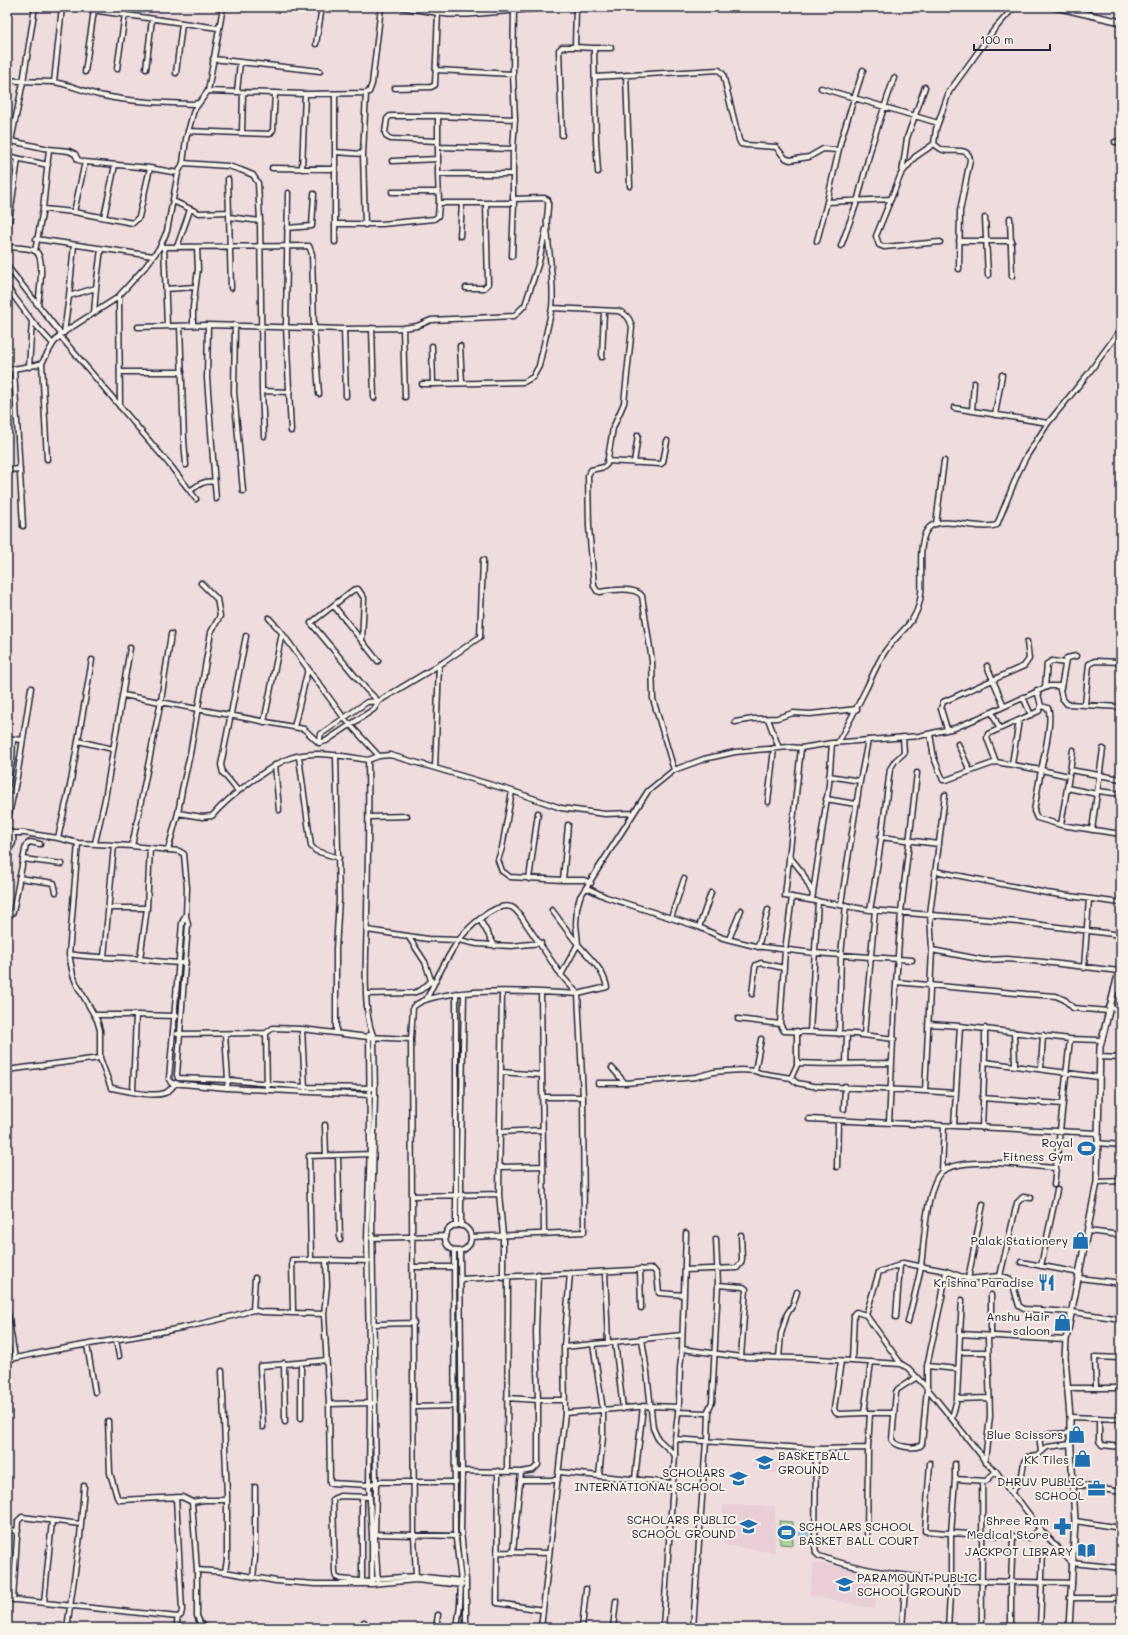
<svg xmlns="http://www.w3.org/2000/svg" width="1128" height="1635" viewBox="0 0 1128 1635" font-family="Mali,sans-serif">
<rect width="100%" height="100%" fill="#efddde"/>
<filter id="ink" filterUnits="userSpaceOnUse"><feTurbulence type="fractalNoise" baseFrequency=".025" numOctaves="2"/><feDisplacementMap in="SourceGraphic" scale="8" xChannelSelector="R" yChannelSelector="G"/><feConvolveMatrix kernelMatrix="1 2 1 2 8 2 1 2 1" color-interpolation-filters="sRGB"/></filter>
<g filter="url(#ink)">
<!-- built -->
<path fill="#e9ced7" d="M753,1457h24l1,16h-12l-6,-5h-7z
M723,1505l52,1v47l-51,-8z
M814,1563l64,10 -3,36 -66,-14z"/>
<!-- green -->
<path fill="#a5d89a" stroke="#647d6a" d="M779,1521l13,1 1,23 -13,-1z"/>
<!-- water -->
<path fill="#9bd5fb" stroke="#6b8dae" d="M800,1522l8,2v18l-8,-2z"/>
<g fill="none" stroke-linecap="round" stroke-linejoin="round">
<defs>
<path id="minor" d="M70,7l148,21
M487,7l1,4
M576,7l-1,40 18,1 1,1 2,92 2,31
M514,9l-1,65 2,45 -2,30v50l31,-1 4,2c1,9 -2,17 -1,25 1,28 8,55 5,83l66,3c9,3 12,8 14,16l-8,76 -11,25 -6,36 -3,3 -13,3 -3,5 1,52 5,59 3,5 3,1c11,-2 35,-6 42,4l10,65 1,38 21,71
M316,44l6,-37
M593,48h18
M213,59l107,12
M117,69l8,-55
M146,69l6,-50
M437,70l76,4
M863,70l-22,70 -14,62 64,-3
M85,72l9,-62
M176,73l6,-49
M626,75l4,111
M595,77l124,-7 4,4 16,66 2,4 5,1 30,2 9,11 5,2 19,-3 14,-8 15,1
M7,80c16,2 31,1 46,2 17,2 34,11 51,14 29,6 59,7 89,8l5,-1
M54,82l8,-75
M395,88l36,-1 4,-2 3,-73
M821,88l117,35
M208,91l97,3 -3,75
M237,92l3,-30
M305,94l61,-1 3,-1 3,-8 9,-77
M335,94v148
M438,116h-48l-3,3 -2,14 2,4 4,2 47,2
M188,131l82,3 3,-4 2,-37
M242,133l1,-41
M562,135l-3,-85 3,-3h13
M11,141l38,8 20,2 6,3 3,6 7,2 65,6 28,5
M1115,142l6,-1
M934,144c3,2 6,5 9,6 10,3 26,-4 27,10l-10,51 -1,58
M439,147l74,2
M335,152l28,2 2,71
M363,154l3,-61
M7,156l41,9
M8,156l15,-74 12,-75
M392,161l46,-2
M183,163l45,3 13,4 12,5 5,8 2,38 2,170 2,45
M272,168l62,1
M902,173l5,-35 18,-51
M438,174v-58l77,3
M513,174h-75l1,29h75
M228,179l3,109
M392,192h46
M288,193l-2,133 5,105
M173,201l26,12 30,-1
M43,209l31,3 59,11 6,-6 11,-49
M74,212l11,-50
M104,217l11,-52
M229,217l31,4
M985,218l3,57
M1010,218l2,58
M335,224h47l52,-5 4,-3 1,-13
M287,228l25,-2 2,-32
M7,236l11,-77
M460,236l2,-33
M36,239l117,17
M817,241l10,-39
M959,241h53
M940,242l-56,5 -5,-2 -3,-9 25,-62 14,-17 19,-13 2,-15 13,-37 44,-61 21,-24
M841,246l16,-44 15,-58 22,-66
M7,247c9,1 20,0 28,4 11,5 4,43 3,54
M160,247l149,-1 3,8 2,73 5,67
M164,247l3,79
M177,247l13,-37
M35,251l8,-42 6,-60
M512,256l2,-55
M7,266l54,68
M7,282l3,-12
M7,287l25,34 21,23
M466,288h18l4,-4 -2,-81
M166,289l29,-2
M69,296l5,-51
M119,296l1,111
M94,313l2,-25
M193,325v-18l5,-38 -1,-22
M208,325l-1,53 9,121
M235,325l-1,67 9,99
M180,326l4,114 2,25
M138,327l70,-2 136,4 59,-1 14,-2 14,-6 83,-4 11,-11 14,-43 7,-33
M372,328l2,70
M403,328l2,69
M344,329l2,67
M64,333l5,-37 27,-8 5,-39
M60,336l109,128 21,27c8,-6 14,-11 24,-9
M432,346l1,38 91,-2 9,-5 6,-11 13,-58
M460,346l2,37
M602,357l2,-46
M42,363l5,96
M29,367l3,-46
M14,369l9,157
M7,370l29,-5 6,-2 11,-19 8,-10 56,-36 29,-32 14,-19 7,-16 11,-58 5,-10 3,-24 8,-29 14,-19 15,-84
M120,372h62
M422,384h11
M262,391l28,1
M954,408l94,15
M972,411l2,-28
M995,415l7,-40
M607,461l54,3 2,-2 4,-21
M634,463l4,-28
M7,470l13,-1
M190,491l6,8
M936,524l8,-63
M334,606l28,35
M269,618l13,15 62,85 35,38 11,-1 45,13
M378,661l-16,-20 2,-43 -6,-9 -5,1 -42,33 55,66 12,12
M439,665l-4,103 77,23 49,17 44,6 28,-1
M987,666l17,40
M1045,687l2,-23 5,-3 13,2
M1061,688l5,-29 1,-1 9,-2
M123,695l181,34 15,14
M1023,697l8,18
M1085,705l4,-41 6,-3 26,1
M1041,706l7,2c5,11 -4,49 -7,62l28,6 -8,49
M992,712l7,16
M768,719l11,29
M264,722l18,-89
M735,722l18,-3 24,-1 16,-5 17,1 47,-5
M294,727l14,-58
M947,729l-6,-20 2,-7 81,-36 5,-7 -2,-17
M930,734l4,24 9,22h3l50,-18 45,8 -7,41 3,7 24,7 60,9
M7,738l15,2
M78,741l35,8
M838,742c10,-17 19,-35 28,-53 6,-12 11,-25 18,-36 15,-23 34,-28 37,-60 2,-16 -5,-58 10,-67 15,-10 47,5 66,-1l21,-52 8,-16 22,-34 40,-49 33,-45
M319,743l2,-9 46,-32 12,-1 65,-39 36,-25 3,-77
M319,743l7,-2 48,-32 5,-8
M958,744l12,27
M801,748l-16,148 85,14 148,12 103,13
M299,757l12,89 5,5 23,7
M996,762l-9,-24 1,-4 51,-23 2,-5 -4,-16
M1012,764l7,-44
M275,765l4,45
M1070,770l51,9
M1070,772l3,-22
M829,776l31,5
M7,786l5,-25 1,-22
M1067,788l30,6
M238,791l-15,-18 -2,-8 25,-129
M512,791l-10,57 -4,12 4,11 8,6 53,3h21l7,3
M1098,791l23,3
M945,795l-15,119 2,36 -7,141 30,2
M826,799l30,5
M768,802l6,-54
M178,813l24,4 10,-1c12,-14 26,-25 41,-36 12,-8 23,-17 37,-22 23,-8 55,-2 78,2
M369,817l38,-1
M7,824l10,-47 14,-89
M7,829c8,6 9,15 0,21
M1092,830l11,-81
M12,833h12l34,5 20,5 54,3 47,5 5,3 3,34 -1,28 2,8 -11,151 1,3 50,2 77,7 69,1
M880,837l59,7
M58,838l13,-57 21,-121
M78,843l-9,111c24,4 47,3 71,5 15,2 30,4 46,4
M95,843l10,-44 25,-151
M132,846l29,-145 10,-67
M168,850l10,-37 4,-23 8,-36 21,-122 9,-16 -3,-17 -16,-16
M789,856l13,16 11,22
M23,859l39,5
M935,871l112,22 74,10
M19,878l35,5 2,9
M529,879l9,-66
M684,879l-13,39 28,9 24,11 32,8 59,7 98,7
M563,880l5,-55
M587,888l19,9 65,21
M812,900l17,-116 3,-41
M841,904l19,-123 8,-41
M109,908h38
M870,910c9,-47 14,-94 20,-141l5,-8 9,-8 -1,-16
M185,916l-3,7 -13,156 2,4 56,5 144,7
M7,918l6,-6 13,-67 4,-3 10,2
M480,920l15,26
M699,927l12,-34
M367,930l61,9 31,1 18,4 34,2 30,-3
M408,936l17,26 7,21
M729,939l12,-29
M758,947l10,-37
M932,950l52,10 23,-1 36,3 76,9
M69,954l4,21 4,10 20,35 3,10v28
M104,957l10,-112
M140,959l7,-51 3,-60
M1084,968l5,-69
M561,975l17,-31 -2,-20 1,-16 3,-11 68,-106 26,-21 30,-11 31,-7 54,-5 12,1 31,-5 87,-7 36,-8 37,-16 57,-26h10l3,12 5,6 54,3
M896,982l130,12 30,2 9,4 8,8 35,3
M1114,989l7,2
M502,992l-3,202 4,41v43
M541,992l3,242
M367,994l46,-1 8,-3 10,-9
M752,994l3,-26 1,-3 5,-2 23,5
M427,998c9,-19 19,-39 31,-57 9,-12 36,-39 53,-34 4,1 6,5 9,8l41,60 17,19 29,-7c-4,-19 -18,-29 -30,-44 -9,-11 -17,-22 -25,-33
M1109,1007l12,4
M95,1015h41
M738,1019l42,5 4,7 71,3 39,5
M780,1024l5,-74 7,-53
M928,1024l32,2
M302,1029l3,59
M810,1032l8,-131
M1014,1032l1,33
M336,1033v-84l3,-50 -3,-144
M177,1034l89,-1
M225,1034l3,46 -1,8
M839,1034l2,-79 5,-50
M369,1035l1,108 -3,95 3,165 -1,82 3,49v50
M864,1035l11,-125
M411,1039l2,-32c23,-22 131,-15 165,-13l5,103 1,135 -113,5
M761,1039l-6,32 5,2 31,5 6,5 16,3 112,5
M1099,1057l22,1
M985,1062l113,15
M797,1063c32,2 64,0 95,0
M846,1063l1,-29
M612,1068l13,15 71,-6 18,-5 11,-1 17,-1 13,1
M1041,1068l2,-33
M7,1070l93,-12 11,30c14,2 41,10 54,5 5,-2 8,-7 11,-10
M501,1072l41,3
M791,1078l6,-13v-34
M598,1083h27
M267,1090l-1,-57 7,-5 29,1 66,8 43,2 3,496 2,41
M133,1092l3,-77 41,1
M543,1097h40
M982,1098l80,6
M844,1109l1,-23
M809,1119l289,14
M889,1123l6,-124 6,-87 16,-139
M325,1125l1,30
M954,1126l6,-100 110,13 31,1
M982,1128l3,-74v-26
M500,1132l42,-2
M1097,1143l24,2
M338,1155l2,85
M500,1167l43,-1
M837,1167l1,-46
M942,1171l2,-45
M1097,1182l24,-1
M1054,1185l16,-146
M412,1196l87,-2
M445 1238a13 13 0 1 1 26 0a13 13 0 1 1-26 0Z
M456,1226v-233
M461,1226v-69l3,-164
M1088,1231l33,4
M371,1238l74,-2
M454,1251l1,280 6,50 -1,24 -3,23
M460,1251l2,220 -1,60 5,49v48
M311,1259l-2,-103 62,-2
M1021,1262l59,11
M1041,1266l16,-76
M414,1267h40
M640,1269l1,39
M685,1270l52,-2 4,-5 1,-4 -1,-24
M605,1272l3,71
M538,1274l-2,58 2,68h26
M1000,1276l17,-73 6,-6 8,1
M255,1278l-2,32 9,2 62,2 5,90 1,79 39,2 7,-3h80
M1079,1278l42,5
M460,1279l193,-10 4,5 2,19 25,2
M968,1279l15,-75
M718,1285l25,2 3,2 -5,68
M991,1295v41
M7,1309l8,49
M293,1313l-1,-53h34
M324,1314l3,-28 -1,-26 43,1
M866,1315l13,-43 21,-7
M896,1317l4,-52 3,-2 43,8 22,8 32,-3 8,2 4,4 7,24 5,3 48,3 49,7
M908,1322c4,-19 10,-37 13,-56 3,-20 5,-86 23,-96 24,-14 83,-4 111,-2
M374,1324l40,-1
M960,1334l2,-34
M642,1339l5,33 6,56 5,11 17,16
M116,1340l3,16
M615,1342l8,67
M593,1344l10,66v27l-4,39
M87,1345l8,47
M564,1347l118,-12
M682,1349l59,8 61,1 99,6 7,4 19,20 54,67 4,7 11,9 15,22 9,9 20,27 32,34 49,5
M959,1352h29
M779,1358l2,-24 6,-20 6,-9 4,-13
M7,1360c81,-19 166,-25 246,-50
M841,1361l-7,48 2,4 3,1 25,-1
M852,1361l2,-47 2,-2 10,3 35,49
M871,1362l-7,51h29
M284,1363l1,59
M927,1366l31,3
M222,1371l5,125v63l-2,13
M917,1377l-19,12 -2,3 -4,48c4,7 21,9 28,6l2,-2 5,-56v-22l15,-69 4,-26
M1067,1388h54
M1096,1388l-1,-31 26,1
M957,1399l32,-1
M329,1404l44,-1
M414,1407l41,-1
M678,1412l29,1 5,-11 6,-117 -2,-46
M565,1413l85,-7 29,1
M1070,1417l51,2
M301,1418v-55
M952,1418l5,-19 3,-65 106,6
M1099,1418v23l3,4 19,2
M108,1421l2,52 7,24 3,3 62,-3 10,5 5,68
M263,1427l-3,-61c22,-2 44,-3 66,-6
M1039,1435l2,17
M1019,1436l51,-3
M675,1439l141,10 52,-1 2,-35
M708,1442l1,-30
M816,1449l-1,96 1,8 3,3c80,28 169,25 253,27
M985,1461l5,-45 -2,-80
M930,1463l-5,68c34,4 69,2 103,7l12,-9
M455,1471l66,1 12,-2 5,-5v-65l-31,-2
M498,1471l-1,132 46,7
M507,1471l1,-193
M559,1472l113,11
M635,1479l8,-73
M955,1479l31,2 10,-10
M520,1480h38
M1073,1484l48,8
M1011,1493l10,-12 3,-19 3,-5 10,-1 10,-9 24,-3
M369,1497l-29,-1 -7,3 2,74 1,4 4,2 30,3
M192,1502l12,-2h23
M1075,1521l46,7
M7,1530l11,1
M374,1534l82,2
M867,1542l1,-94
M497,1552l52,1
M513,1552l8,-80
M253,1578l2,-20v-71
M375,1579l41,-3 46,5
M362,1581v-84
M378,1582l-3,-43 1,-57 -4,-264 3,-123 -1,-58c-13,-23 -7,-95 -7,-124 1,-51 2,-102 1,-153l11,-4
M1070,1598h51
M7,1599l171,18 3,-2 1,-5 -6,-113
M13,1600l5,-79 4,-4 59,7
M44,1603l8,-82
M67,1628l13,-91 4,-51
M176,1628l2,-11
M206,1628l-6,-5 -3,-7v-46l28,2 51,9 39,3h57l44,-4 46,5
M363,1628l1,-6
M436,1628l2,-13
M541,1628l24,-215 -1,-66 6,-74
M582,1628l4,-39
M613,1628l3,-27
M663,1628l12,-173v-16l4,-35 1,-36 2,-19 4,-116
M693,1628l13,-187
M902,1628l4,-52
M948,1628l3,-49v-45l4,-55v-15
M982,1628c-1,-49 1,-98 0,-147
M1011,1628v-46l2,-46
M1040,1628l3,-78"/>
<path id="tertiary" d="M403,7l45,7h20l80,-7
M1055,7l66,15
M1069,1628l6,-107 -5,-88v-16l-5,-60 1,-17 31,-158 3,-135 21,-84"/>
</defs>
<!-- minor casing -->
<use href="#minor" stroke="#22223b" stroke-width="7"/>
<!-- tertiary casing -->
<use href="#tertiary" stroke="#22223b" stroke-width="8"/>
<!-- minor -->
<use href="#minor" stroke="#f7f3e8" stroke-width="4"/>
<!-- tertiary -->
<use href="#tertiary" stroke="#f7f3e8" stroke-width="5"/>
</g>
</g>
<!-- icons -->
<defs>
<symbol id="stadium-bare" viewBox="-9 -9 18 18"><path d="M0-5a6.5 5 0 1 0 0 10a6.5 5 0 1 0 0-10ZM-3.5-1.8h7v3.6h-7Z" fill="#1f6fb2" stroke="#f7f3e8" stroke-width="2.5" paint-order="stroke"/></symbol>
<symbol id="shop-bare" viewBox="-9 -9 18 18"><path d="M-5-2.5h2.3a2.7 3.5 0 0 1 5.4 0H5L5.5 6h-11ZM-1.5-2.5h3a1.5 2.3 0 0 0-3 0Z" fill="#1f6fb2" stroke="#f7f3e8" stroke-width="2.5" paint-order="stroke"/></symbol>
<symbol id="restaurant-bare" viewBox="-9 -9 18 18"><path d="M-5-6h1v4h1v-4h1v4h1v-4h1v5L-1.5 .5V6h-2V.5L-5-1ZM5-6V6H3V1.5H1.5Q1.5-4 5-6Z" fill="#1f6fb2" stroke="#f7f3e8" stroke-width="2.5" paint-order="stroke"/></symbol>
<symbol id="school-bare" viewBox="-9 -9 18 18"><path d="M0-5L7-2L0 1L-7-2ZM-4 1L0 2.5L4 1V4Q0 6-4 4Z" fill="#1f6fb2" stroke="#f7f3e8" stroke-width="2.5" paint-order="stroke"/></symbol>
<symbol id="office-bare" viewBox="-9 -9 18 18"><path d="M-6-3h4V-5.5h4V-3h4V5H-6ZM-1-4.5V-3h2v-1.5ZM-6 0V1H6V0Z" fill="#1f6fb2" stroke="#f7f3e8" stroke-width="2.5" paint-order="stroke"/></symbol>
<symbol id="pharmacy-bare" viewBox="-9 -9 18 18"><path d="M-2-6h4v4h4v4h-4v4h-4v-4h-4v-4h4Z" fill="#1f6fb2" stroke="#f7f3e8" stroke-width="2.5" paint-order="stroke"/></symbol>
<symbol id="library-bare" viewBox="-9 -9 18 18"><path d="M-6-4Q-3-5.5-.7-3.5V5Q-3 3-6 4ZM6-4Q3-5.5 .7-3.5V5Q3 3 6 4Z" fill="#1f6fb2" stroke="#f7f3e8" stroke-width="2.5" paint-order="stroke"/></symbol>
</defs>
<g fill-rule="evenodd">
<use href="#stadium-bare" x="1074" y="1136" width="25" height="25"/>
<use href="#shop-bare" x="1068" y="1228" width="25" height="25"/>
<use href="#restaurant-bare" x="1034" y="1270" width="25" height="25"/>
<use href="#shop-bare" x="1050" y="1310" width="25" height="25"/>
<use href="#shop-bare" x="1064" y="1422" width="25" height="25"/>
<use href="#shop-bare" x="1070" y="1446" width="25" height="25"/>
<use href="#school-bare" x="752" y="1450" width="25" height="25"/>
<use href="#school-bare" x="726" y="1466" width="25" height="25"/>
<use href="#office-bare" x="1084" y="1476" width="25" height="25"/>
<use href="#school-bare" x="736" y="1514" width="25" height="25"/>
<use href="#pharmacy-bare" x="1050" y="1514" width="25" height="25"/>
<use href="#stadium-bare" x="774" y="1520" width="25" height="25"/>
<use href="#library-bare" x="1074" y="1538" width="25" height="25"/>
<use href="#school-bare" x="832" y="1572" width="25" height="25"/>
</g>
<g text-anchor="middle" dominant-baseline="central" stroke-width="4" stroke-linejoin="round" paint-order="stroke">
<!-- poi labels -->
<g font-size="12" fill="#22223b" stroke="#f7f3e8" text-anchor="end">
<text x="1073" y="1142">Royal<tspan x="1073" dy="14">Fitness Gym</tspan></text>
<text x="1068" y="1240">Palak Stationery</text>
<text x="1034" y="1282">Krishna Paradise</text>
<text x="1050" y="1316">Anshu Hair<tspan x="1050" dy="14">saloon</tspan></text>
<text x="1063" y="1434">Blue Scissors</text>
<text x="778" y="1455" text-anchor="start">BASKETBALL<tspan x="778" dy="14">GROUND</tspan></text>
<text x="1069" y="1459">KK Tiles</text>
<text x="725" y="1472">SCHOLARS<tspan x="725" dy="14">INTERNATIONAL SCHOOL</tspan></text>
<text x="1084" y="1481">DHRUV PUBLIC<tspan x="1084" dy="14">SCHOOL</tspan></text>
<text x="736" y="1519">SCHOLARS PUBLIC<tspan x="736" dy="14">SCHOOL GROUND</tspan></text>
<text x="1049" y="1520">Shree Ram<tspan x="1049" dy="14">Medical Store</tspan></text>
<text x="799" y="1526" text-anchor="start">SCHOLARS SCHOOL<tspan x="799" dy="14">BASKET BALL COURT</tspan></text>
<text x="1073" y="1551">JACKPOT LIBRARY</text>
<text x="857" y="1577" text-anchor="start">PARAMOUNT PUBLIC<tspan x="857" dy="14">SCHOOL GROUND</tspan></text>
</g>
</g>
<!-- margin -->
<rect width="1128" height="1635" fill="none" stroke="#f7f3e8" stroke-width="24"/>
<rect x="12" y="12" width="1104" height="1611" fill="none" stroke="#22223b" stroke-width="1.5" filter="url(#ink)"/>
<!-- scale -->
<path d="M974 44v6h76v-6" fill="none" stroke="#22223b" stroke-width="2"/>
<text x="980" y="44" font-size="12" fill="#22223b" stroke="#f7f3e8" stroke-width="3" paint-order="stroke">100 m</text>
</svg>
